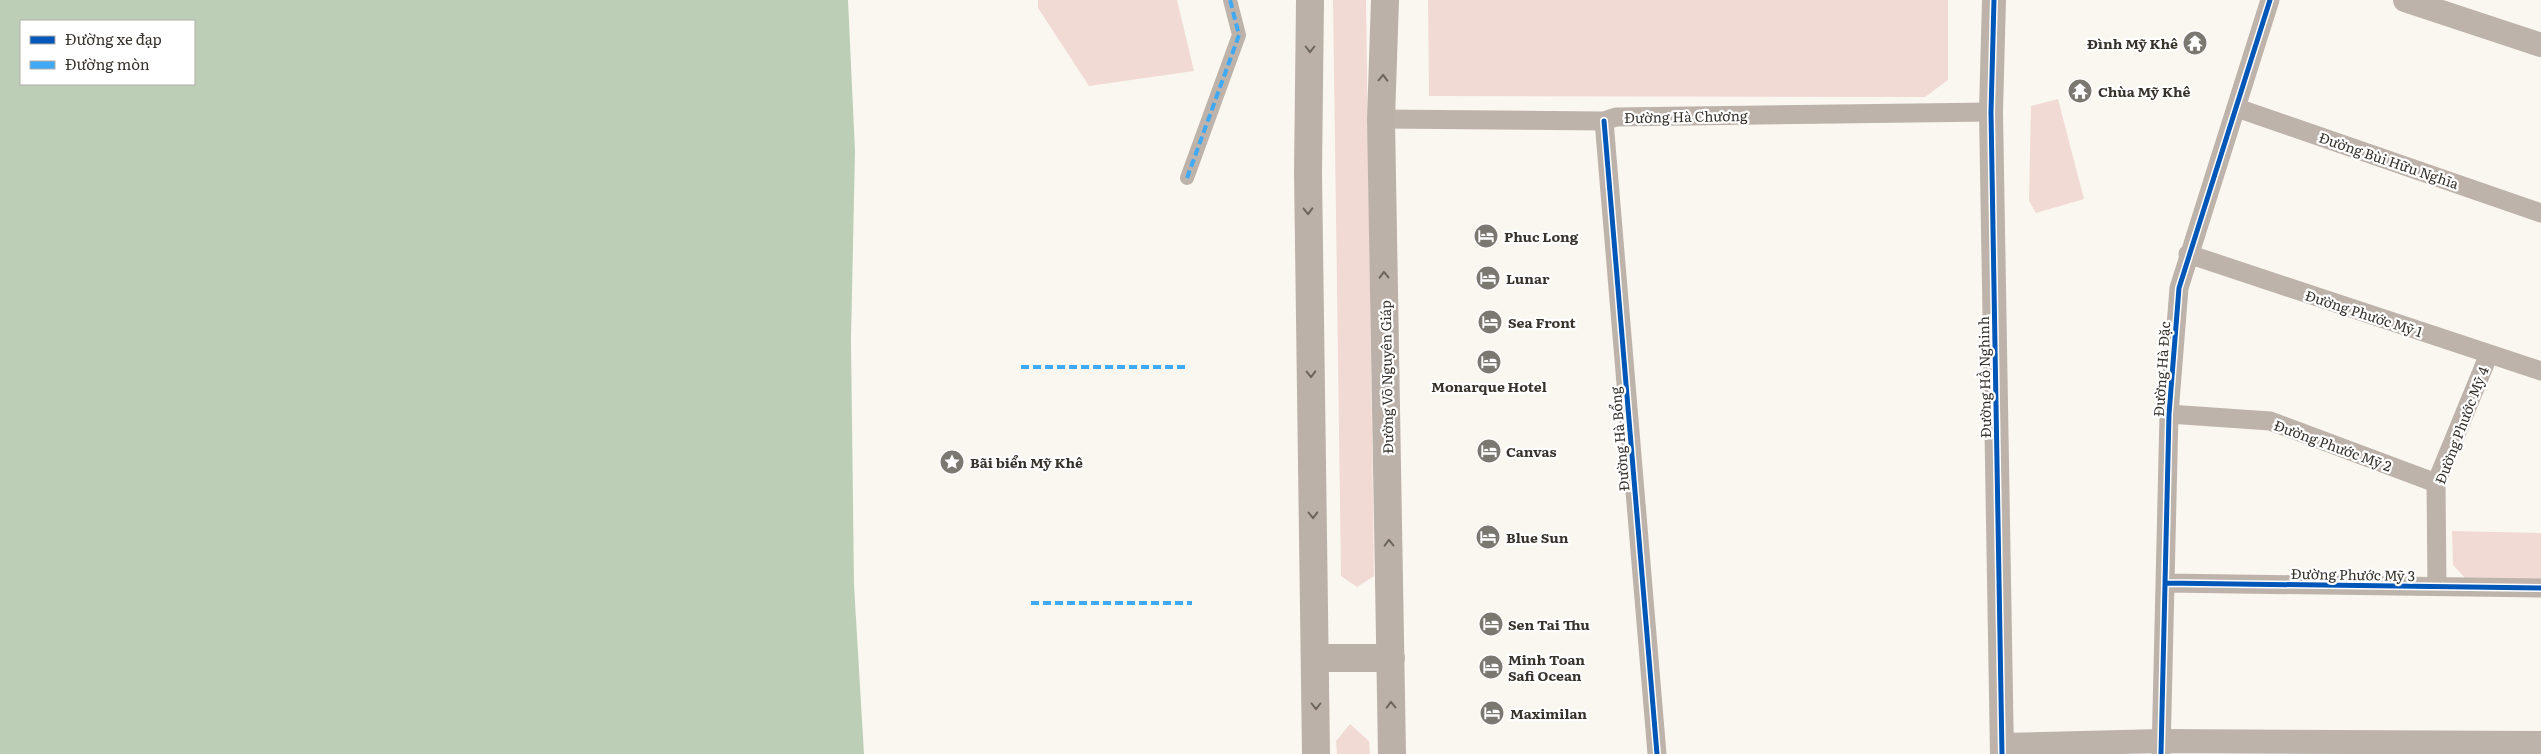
<svg xmlns="http://www.w3.org/2000/svg" width="2541" height="754" viewBox="0 0 2541 754" font-family="Literata,serif">
<rect width="100%" height="100%" fill="#faf7f1"/>
<!-- green -->
<path fill="#f1dad4" d="M1038,0h139l17,71 -105,15 -51,-78z
M1333,0h33l8,576 -17,11 -16,-11z
M1428,0h520v80l-23,17 -496,-1z
M2058,99l26,100 -48,14 -7,-12 2,-95z
M2452,531l89,2v48l-75,-2 -13,-14z
M1350,724l19,17 1,13h-33l-1,-13z"/>
<!-- water -->
<path fill="#bccfb6" fill-rule="evenodd" d="M0,0h848l7,151 -4,189 3,245 10,169h-864zM21,21h173v63h-173z"/>
<g fill="none" stroke-linecap="round" stroke-linejoin="round">
<!-- pedestrian -->
<path stroke="#bdb3ab" stroke-width="14" d="M1187,178l52,-143 -9,-35"/>
<!-- minor -->
<path stroke="#bdb3ab" stroke-width="19" d="M2237,108l304,105
M1381,119l223,2 12,-4 375,-5
M1604,121l53,633
M2188,254l353,117
M2169,414l101,7 166,62
M2165,583l376,5
M2437,586l-1,-103 53,-129
M2161,754l8,-340 10,-126 91,-288"/>
<!-- tertiary -->
<path stroke="#bdb3ab" stroke-width="24" d="M1994,0l-3,112 11,642
M2405,0l136,45
M2002,745l159,-4 380,2"/>
<!-- secondary -->
<path stroke="#bcb1a8" stroke-width="28" d="M1310,0l-2,173 8,581
M1385,0l-4,119 11,635
M1316,658h75"/>
<!-- quiet -->
<path stroke="#3fa9f5" stroke-width="4" stroke-dasharray="8 4" stroke-linecap="butt" d="M1187,178l52,-143 -9,-35
M1021,367h168
M1031,603h161"/>
<defs>
<path id="cycleway" d="M1994,0l-3,112 11,642
M1604,121l53,633
M2165,583l376,5
M2161,754l8,-340 10,-126 91,-288"/>
</defs>
<!-- cycleway casing -->
<use href="#cycleway" stroke="#fff" stroke-width="8"/>
<!-- cycleway -->
<use href="#cycleway" stroke="#0057b8" stroke-width="5"/>
</g>
<!-- one-way arrows -->
<defs><path id="oneway-chevron" d="M-2-3.5L2.5 0L-2 3.5" fill="none" stroke-width="1.6" stroke-linecap="round" stroke-linejoin="round" transform="scale(1.25)"/></defs>
<g stroke="#6c655e">
<use href="#oneway-chevron" transform="translate(1310 49) rotate(90)"/>
<use href="#oneway-chevron" transform="translate(1383 78) rotate(-88)"/>
<use href="#oneway-chevron" transform="translate(1308 211) rotate(89)"/>
<use href="#oneway-chevron" transform="translate(1384 275) rotate(-91)"/>
<use href="#oneway-chevron" transform="translate(1311 374) rotate(89)"/>
<use href="#oneway-chevron" transform="translate(1313 515) rotate(89)"/>
<use href="#oneway-chevron" transform="translate(1389 543) rotate(-91)"/>
<use href="#oneway-chevron" transform="translate(1391 705) rotate(-91)"/>
<use href="#oneway-chevron" transform="translate(1316 706) rotate(90)"/>
</g>
<!-- icons -->
<defs>
<symbol id="temple-disc" viewBox="-11 -11 22 22"><circle r="9.5" fill="#7b7871" stroke="#fff"/><path d="M0-6L5-2H3V0L6.5 2.5H4V6H1.5V3h-3V6H-4V2.5H-6.5L-3 0V-2H-5Z" fill="#fff"/></symbol>
<symbol id="hotel-disc" viewBox="-11 -11 22 22"><circle r="9.5" fill="#7b7871" stroke="#fff"/><path d="M-6-4.5h1.5V1H6V5H4.5V3h-9V5H-6ZM-4 0a1.8 1.8 0 1 1 3.6 0ZM.5 0V-2.5h3Q6-2.5 6 0Z" fill="#fff"/></symbol>
<symbol id="sight-disc" viewBox="-11 -11 22 22"><circle r="9.5" fill="#7b7871" stroke="#fff"/><path d="M0-6L1.8-2.2L6-1.7L2.9 1.2L3.7 5.4L0 3.3L-3.7 5.4L-2.9 1.2L-6-1.7L-1.8-2.2Z" fill="#fff"/></symbol>
</defs>
<g fill-rule="evenodd">
<use href="#temple-disc" x="2181" y="29" width="28" height="28"/>
<use href="#temple-disc" x="2066" y="77" width="28" height="28"/>
<use href="#hotel-disc" x="1472" y="222" width="28" height="28"/>
<use href="#hotel-disc" x="1474" y="264" width="28" height="28"/>
<use href="#hotel-disc" x="1476" y="308" width="28" height="28"/>
<use href="#hotel-disc" x="1475" y="348" width="28" height="28"/>
<use href="#hotel-disc" x="1475" y="437" width="28" height="28"/>
<use href="#sight-disc" x="938" y="448" width="28" height="28"/>
<use href="#hotel-disc" x="1474" y="523" width="28" height="28"/>
<use href="#hotel-disc" x="1477" y="610" width="28" height="28"/>
<use href="#hotel-disc" x="1477" y="653" width="28" height="28"/>
<use href="#hotel-disc" x="1478" y="699" width="28" height="28"/>
</g>
<g text-anchor="middle" dominant-baseline="central" stroke-width="4.5" stroke-linejoin="round" paint-order="stroke">
<!-- poi labels -->
<g font-size="14" font-weight="bold" fill="#37332c" stroke="#fff" text-anchor="start">
<text x="2178" y="43" text-anchor="end">Đình Mỹ Khê</text>
<text x="2098" y="91">Chùa Mỹ Khê</text>
<text x="1504" y="236">Phuc Long</text>
<text x="1506" y="278">Lunar</text>
<text x="1508" y="322">Sea Front</text>
<text x="1489" y="386" text-anchor="middle">Monarque Hotel</text>
<text x="1506" y="451">Canvas</text>
<text x="970" y="462">Bãi biển Mỹ Khê</text>
<text x="1506" y="537">Blue Sun</text>
<text x="1508" y="624">Sen Tai Thu</text>
<text x="1508" y="659">Minh Toan<tspan x="1508" dy="16">Safi Ocean</tspan></text>
<text x="1510" y="713">Maximilan</text>
</g>
<!-- street labels -->
<g font-size="14" fill="#37332c" stroke="#fff">
<text transform="translate(1686 116) rotate(-1)">Đường Hà Chương</text>
<text transform="translate(2389 160) rotate(19)">Đường Bùi Hữu Nghĩa</text>
<text transform="translate(2364 313) rotate(18)">Đường Phước Mỹ 1</text>
<text transform="translate(2161 369) rotate(-86)">Đường Hà Đặc</text>
<text transform="translate(1386 377) rotate(-91)">Đường Võ Nguyên Giáp</text>
<text transform="translate(1984 377) rotate(-91)">Đường Hồ Nghinh</text>
<text transform="translate(2461 425) rotate(-69)">Đường Phước Mỹ 4</text>
<text transform="translate(1619 439) rotate(-95)">Đường Hà Bổng</text>
<text transform="translate(2333 445) rotate(20)">Đường Phước Mỹ 2</text>
<text transform="translate(2353 574) rotate(1)">Đường Phước Mỹ 3</text>
</g>
</g>
<!-- legend -->
<rect x="20" y="20" width="175" height="65" fill="#ffffff" stroke="#afadab"/>
<rect x="30" y="36" width="25" height="8" fill="#0057b8" stroke="#afadab"/>
<text x="65" y="45" font-size="15" fill="#37332c">Đường xe đạp</text>
<rect x="30" y="61" width="25" height="8" fill="#3fa9f5" stroke="#afadab"/>
<text x="65" y="70" font-size="15" fill="#37332c">Đường mòn</text>
</svg>
